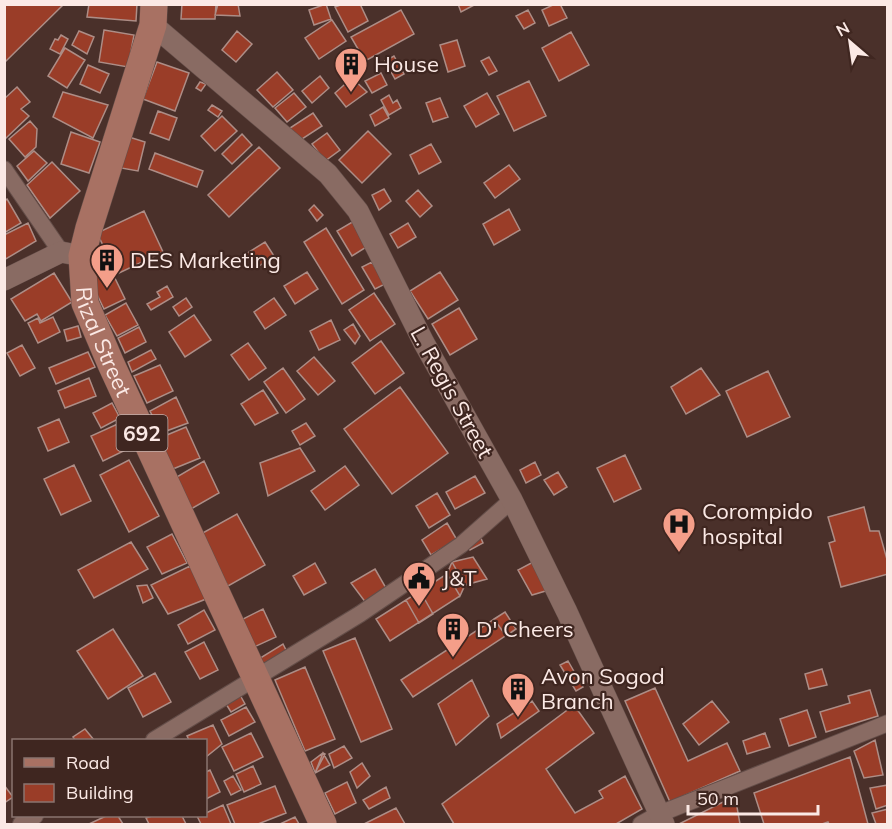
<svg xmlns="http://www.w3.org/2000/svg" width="892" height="829" viewBox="0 0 892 829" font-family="Mulish,sans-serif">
<rect width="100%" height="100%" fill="#4a302a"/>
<!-- building -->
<path fill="#9a3d28" stroke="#ad8d86" stroke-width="1.5" d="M4,4h60l-60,59z
M89,4h48l-1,17 -49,-4z
M182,4h34l-1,15h-34z
M218,4h20l2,12 -25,-1z
M326,4l5,15 -17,6 -5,-15z
M343,4h17l8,17 -20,11 -13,-25z
M458,4h18l-15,8z
M555,4h5l7,14 -18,8 -7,-16z
M401,10l13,24 -49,27 -14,-24z
M528,10l7,13 -11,6 -8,-13z
M332,20l14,21 -27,18 -14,-21z
M104,30l30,5 -6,32 -29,-5z
M79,31l15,6 -7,17 -15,-9z
M237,31l15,13 -16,18 -14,-12z
M571,32l18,33 -30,16 -17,-33z
M61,35l7,4 -8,15 -10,-5 5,-10 3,1z
M457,40l8,26 -17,6 -8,-27z
M65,48l20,12 -18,28 -19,-12z
M394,56l10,18 -9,5 -10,-18z
M489,57l8,14 -8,4 -8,-14z
M157,62l32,11 -14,38 -32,-12z
M88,65l21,9 -9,19 -20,-9z
M277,72l16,18 -20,17 -16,-17z
M381,73l6,12 -15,8 -7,-12z
M320,76l9,12 -17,15 -10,-12z
M352,78l15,14 -21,15 -11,-14z
M529,81l17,35 -32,15 -17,-35z
M200,82l6,2 -5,7 -5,-3z
M17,87l13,15 -9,7 8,7 -25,24v-41z
M63,92l45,13 -15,33 -40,-21z
M294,93l12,14 -19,15 -12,-14z
M487,93l12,21 -23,13 -12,-21z
M389,95l4,8 4,-3 4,8 -12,7 -8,-15z
M440,98l8,19 -15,5 -7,-19z
M212,105l10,6 -4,6 -10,-7z
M383,107l6,11 -14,8 -5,-11z
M158,111l19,7 -8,22 -19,-7z
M313,113l9,13 -23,15 -9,-13z
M222,116l15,15 -22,20 -14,-15z
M30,121l7,8 -1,18 -11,10 -16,-18z
M368,131l23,23 -29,29 -23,-23z
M71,132l29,10 -11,31 -28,-9z
M327,133l13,17 -15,11 -13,-17z
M242,134l10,11 -20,19 -10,-10z
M129,137l16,5 -7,29 -17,-3z
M431,144l10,18 -22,12 -9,-19z
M259,147l21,21 -51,49 -21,-22z
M34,151l13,12 -19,18 -11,-15z
M155,153l48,18 -6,16 -48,-18z
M52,162l28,29 -30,27 -23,-33z
M509,165l11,14 -25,19 -11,-15z
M384,189l7,12 -12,9 -7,-15z
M418,190l14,16 -12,11 -14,-16z
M7,199l14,24 -17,10v-32z
M314,205l9,10 -6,6 -8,-11z
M509,209l11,21 -26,15 -11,-21z
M144,211l19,41 -46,22 -20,-41z
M354,221l14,25 -16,10 -15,-25z
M28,223l8,18 -32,19v-25z
M408,223l8,14 -18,11 -8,-14z
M326,228l38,62 -22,14 -38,-62z
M265,242l9,14 -18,12 -10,-14z
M372,262l13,22 -10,5 -13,-22z
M110,268l15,31 -21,10 -15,-31z
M307,272l11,17 -23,15 -11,-18z
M440,272l18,28 -30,19 -18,-28z
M54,273l18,29 -31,19 -4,-7 -12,7 -14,-22z
M167,286l6,11 -22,13 -4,-6 13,-7 -3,-5z
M374,293l21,31 -25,17 -21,-31z
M186,298l6,9 -13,9 -6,-9z
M274,298l12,17 -21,14 -11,-17z
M126,303l12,22 -21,11 -12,-21z
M459,308l18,31 -27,16 -18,-31z
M194,315l17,25 -26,17 -16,-25z
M53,317l7,15 -22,11 -10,-20 10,-5 2,5z
M331,320l9,20 -21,10 -9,-19z
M353,324l7,12 -5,8 -11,-14z
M78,326l3,11 -14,4 -3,-11z
M139,327l7,15 -21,11 -7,-15z
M381,341l23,32 -29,21 -23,-31z
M248,343l18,25 -17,12 -18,-25z
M22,345l13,23 -15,8 -13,-23z
M151,350l5,9 -24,13 -4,-10z
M88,352l7,15 -39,17 -7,-16z
M314,357l21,24 -17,14 -21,-24z
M160,365l13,26 -26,12 -13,-27z
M283,368l22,31 -19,14 -22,-31z
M701,368l19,27 -34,19 -15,-27z
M768,371l22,46 -43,20 -21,-46z
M89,378l7,18 -31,12 -7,-17z
M400,387l48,66 -56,41 -48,-65z
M263,390l15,23 -23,12 -14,-21z
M176,397l12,26 -27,10 -11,-22z
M112,403l8,15 -19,10 -8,-15z
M59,419l10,23 -21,9 -10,-23z
M122,422l12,24 -31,15 -12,-25z
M306,423l9,13 -15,9 -8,-14z
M186,427l14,31 -32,13 -13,-31z
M300,448l15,23 -47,25 -8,-33z
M625,455l16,34 -27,13 -17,-34z
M129,460l30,56 -30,16 -29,-57z
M204,461l15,32 -28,16 -16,-31z
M535,462l6,13 -15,8 -6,-13z
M74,465l17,36 -30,14 -17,-36z
M345,466l14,19 -34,25 -14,-19z
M558,472l9,15 -13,8 -10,-15z
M475,476l10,17 -30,16 -9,-17z
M437,493l13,22 -21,13 -13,-22z
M864,507l6,24h9l9,32v11l-47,13 -12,-44 6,-2 -7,-24z
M237,514l28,51 -37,21 -29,-51z
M447,523l10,17 -26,15 -9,-15z
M172,534l15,29 -25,11 -15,-27z
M480,536l3,7 -13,7 -3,-7z
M131,542l17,27 -54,29 -16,-28z
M473,557l14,22 -22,6 -5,11 -70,45 -14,-22 71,-45 5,-12z
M473,557l14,22 -22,6 -13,-23z
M535,561l14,29 -17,5 -14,-25z
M452,562l13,23 -5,11 -13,-22z
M315,563l11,20 -22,12 -11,-19z
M190,566l16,33 -38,15 -17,-29z
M375,569l11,19 -20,15 -15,-20z
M147,585l6,13 -10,5 -6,-17z
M420,591l13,23 -14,9 -13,-23z
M263,609l13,28 -22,10 -13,-27z
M204,610l11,20 -27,14 -10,-19z
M505,612l11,17 -103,68 -12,-17z
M505,612l11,17 -10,7 -12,-17z
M113,629l30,47 -35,23 -31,-48z
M355,638l37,91 -31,13 -38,-91z
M204,642l14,28 -18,9 -15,-27z
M283,644l4,8 -27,15 -3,-7z
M568,661l15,26 -7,4 -16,-26z
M305,667l30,72 -30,12 -30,-71z
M822,669l5,16 -18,4 -4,-15z
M155,673l16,29 -28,15 -15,-29z
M472,680l17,36 -33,29 -18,-41z
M655,688l33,73 39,-18 13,28 -70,31 -45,-101z
M870,690l8,26 -52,16 -6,-20 30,-9 -2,-7z
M240,695l5,9 -14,8 -5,-8z
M532,701l7,10 -38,27 -4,-14z
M712,701l17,21 -30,23 -16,-21z
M574,705l20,28 -48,36 29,44 28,-15 -4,-7 26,-15 17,33 -26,15h-162l-12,-20z
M246,707l9,15 -26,14 -8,-16z
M807,710l9,27 -27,9 -9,-27z
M213,725l9,19 -16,13v-17h-17l-2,-4z
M85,729l9,11h-19l-2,-3z
M251,733l12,24 -29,14 -12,-24z
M765,733l5,14 -23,7 -4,-13z
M875,740l8,35 -19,3 -10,-27z
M344,746l8,12 -18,10 -5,-14z
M323,753l2,1 -10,19 -4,-11z
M323,753l7,12 -15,8z
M850,757l18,67h-39l-1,-2 -6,2h-58l-10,-31z
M362,763l8,13 -13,12 -7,-16z
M253,766l8,18 -17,8 -8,-18z
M210,770l10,22 -14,7v-27z
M233,776l8,14 -10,5 -7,-14z
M347,782l9,21 -21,11 -10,-21z
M4,785l9,12 -9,6z
M888,785v20l-12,4 -6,-21z
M275,786l11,27 -28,11h-23l-8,-19z
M386,787l4,11 -21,11 -6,-9z
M735,796l5,28h-61z
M223,805l8,19h-30l-4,-8h9v-3z
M396,808l9,16h-41z
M888,809v15h-12l-4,-11z
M106,816h12l5,8h-34z
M152,816h30l4,8h-37l-3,-6z
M295,817l4,7h-19z"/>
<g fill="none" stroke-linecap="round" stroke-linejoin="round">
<defs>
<path id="minor" d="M4,169l57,83
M154,740l206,-126 53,-36 48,-33 51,-45
M21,824l14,-8
M641,824l18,-10 229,-91"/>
<path id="tertiary" d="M153,25l175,149 30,37 66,132 88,157 55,112 97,212
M4,280l57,-28 21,4"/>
<g id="primary">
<path id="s1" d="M154,4l-1,21 -64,203 -7,28 3,47 26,61 212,460"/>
</g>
</defs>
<!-- minor casing -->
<use href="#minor" stroke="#644e49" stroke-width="18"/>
<!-- tertiary casing -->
<use href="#tertiary" stroke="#644e49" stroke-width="22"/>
<!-- primary casing -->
<use href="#primary" stroke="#644e49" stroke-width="28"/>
<!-- minor -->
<use href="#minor" stroke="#896b63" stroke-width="16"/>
<!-- tertiary -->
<use href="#tertiary" stroke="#896b63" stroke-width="21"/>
<!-- primary -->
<use href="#primary" stroke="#a87163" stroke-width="27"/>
</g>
<!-- icons -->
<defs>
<symbol id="building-pin" viewBox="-11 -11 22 30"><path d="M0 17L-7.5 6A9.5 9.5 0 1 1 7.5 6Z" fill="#f49e89" stroke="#3f2620"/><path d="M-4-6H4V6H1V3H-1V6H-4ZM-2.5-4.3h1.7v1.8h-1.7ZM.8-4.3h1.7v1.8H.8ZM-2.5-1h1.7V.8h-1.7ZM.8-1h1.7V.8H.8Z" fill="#111"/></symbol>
<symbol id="hospital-pin" viewBox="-11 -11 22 30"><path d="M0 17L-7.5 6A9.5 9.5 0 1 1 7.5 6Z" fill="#f49e89" stroke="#3f2620"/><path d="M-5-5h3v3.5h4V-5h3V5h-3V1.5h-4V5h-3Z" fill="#111"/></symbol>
<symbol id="civic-pin" viewBox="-11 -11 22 30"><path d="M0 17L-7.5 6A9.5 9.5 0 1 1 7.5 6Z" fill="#f49e89" stroke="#3f2620"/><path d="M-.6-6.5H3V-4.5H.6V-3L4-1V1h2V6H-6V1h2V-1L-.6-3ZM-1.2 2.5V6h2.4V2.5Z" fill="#111"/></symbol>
</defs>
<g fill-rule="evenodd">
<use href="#building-pin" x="332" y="45" width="38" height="52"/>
<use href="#building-pin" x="88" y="241" width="38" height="52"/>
<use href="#hospital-pin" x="660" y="505" width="38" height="52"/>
<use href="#civic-pin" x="400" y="559" width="38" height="52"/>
<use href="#building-pin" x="434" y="610" width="38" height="52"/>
<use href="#building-pin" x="499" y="670" width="38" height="52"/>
</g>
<g text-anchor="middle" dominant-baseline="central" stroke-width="4.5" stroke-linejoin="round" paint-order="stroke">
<!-- shield labels -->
<rect fill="#3f2620" stroke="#c3aeaa" stroke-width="1.5" x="116.5" y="415" width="51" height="36" rx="4.5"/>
<g font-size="21" font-weight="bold" fill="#fbe9e5">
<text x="142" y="433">692</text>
</g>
<!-- poi labels -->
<g font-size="22" fill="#fbe9e5" stroke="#3f2620" text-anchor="start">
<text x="374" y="64">House</text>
<text x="130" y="260">DES Marketing</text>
<text x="702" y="511">Corompido<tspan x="702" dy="25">hospital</tspan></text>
<text x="442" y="578">J&amp;T</text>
<text x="476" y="629">D' Cheers</text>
<text x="541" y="676">Avon Sogod<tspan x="541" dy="25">Branch</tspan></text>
</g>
<!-- street labels -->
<g font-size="22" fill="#fbe9e5" stroke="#3f2620">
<text stroke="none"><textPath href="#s1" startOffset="352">Rizal Street</textPath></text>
<text transform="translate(452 392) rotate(61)">L. Regis Street</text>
</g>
</g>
<!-- border -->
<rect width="892" height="829" fill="none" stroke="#fbe9e5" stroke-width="12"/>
<!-- legend -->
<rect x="12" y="739" width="195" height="78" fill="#3f2620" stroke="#8a746f" stroke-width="1.5"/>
<rect x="24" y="758" width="30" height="9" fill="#a87163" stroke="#8a746f" stroke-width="1.5"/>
<text x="66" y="769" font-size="18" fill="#fbe9e5">Road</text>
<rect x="24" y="784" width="30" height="18" fill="#9a3d28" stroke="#8a746f" stroke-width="1.5"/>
<text x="66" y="799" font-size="18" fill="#fbe9e5">Building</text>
<!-- north arrow -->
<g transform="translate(850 42) rotate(331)" stroke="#3f2620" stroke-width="4.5" paint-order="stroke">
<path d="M0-4.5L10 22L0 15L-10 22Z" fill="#fbe9e5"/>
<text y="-9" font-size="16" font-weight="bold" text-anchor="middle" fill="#fbe9e5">N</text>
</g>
<!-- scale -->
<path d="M688 805v9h130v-9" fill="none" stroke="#fbe9e5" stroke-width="3"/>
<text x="697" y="805" font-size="18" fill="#fbe9e5" stroke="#3f2620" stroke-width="4.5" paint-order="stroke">50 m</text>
</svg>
